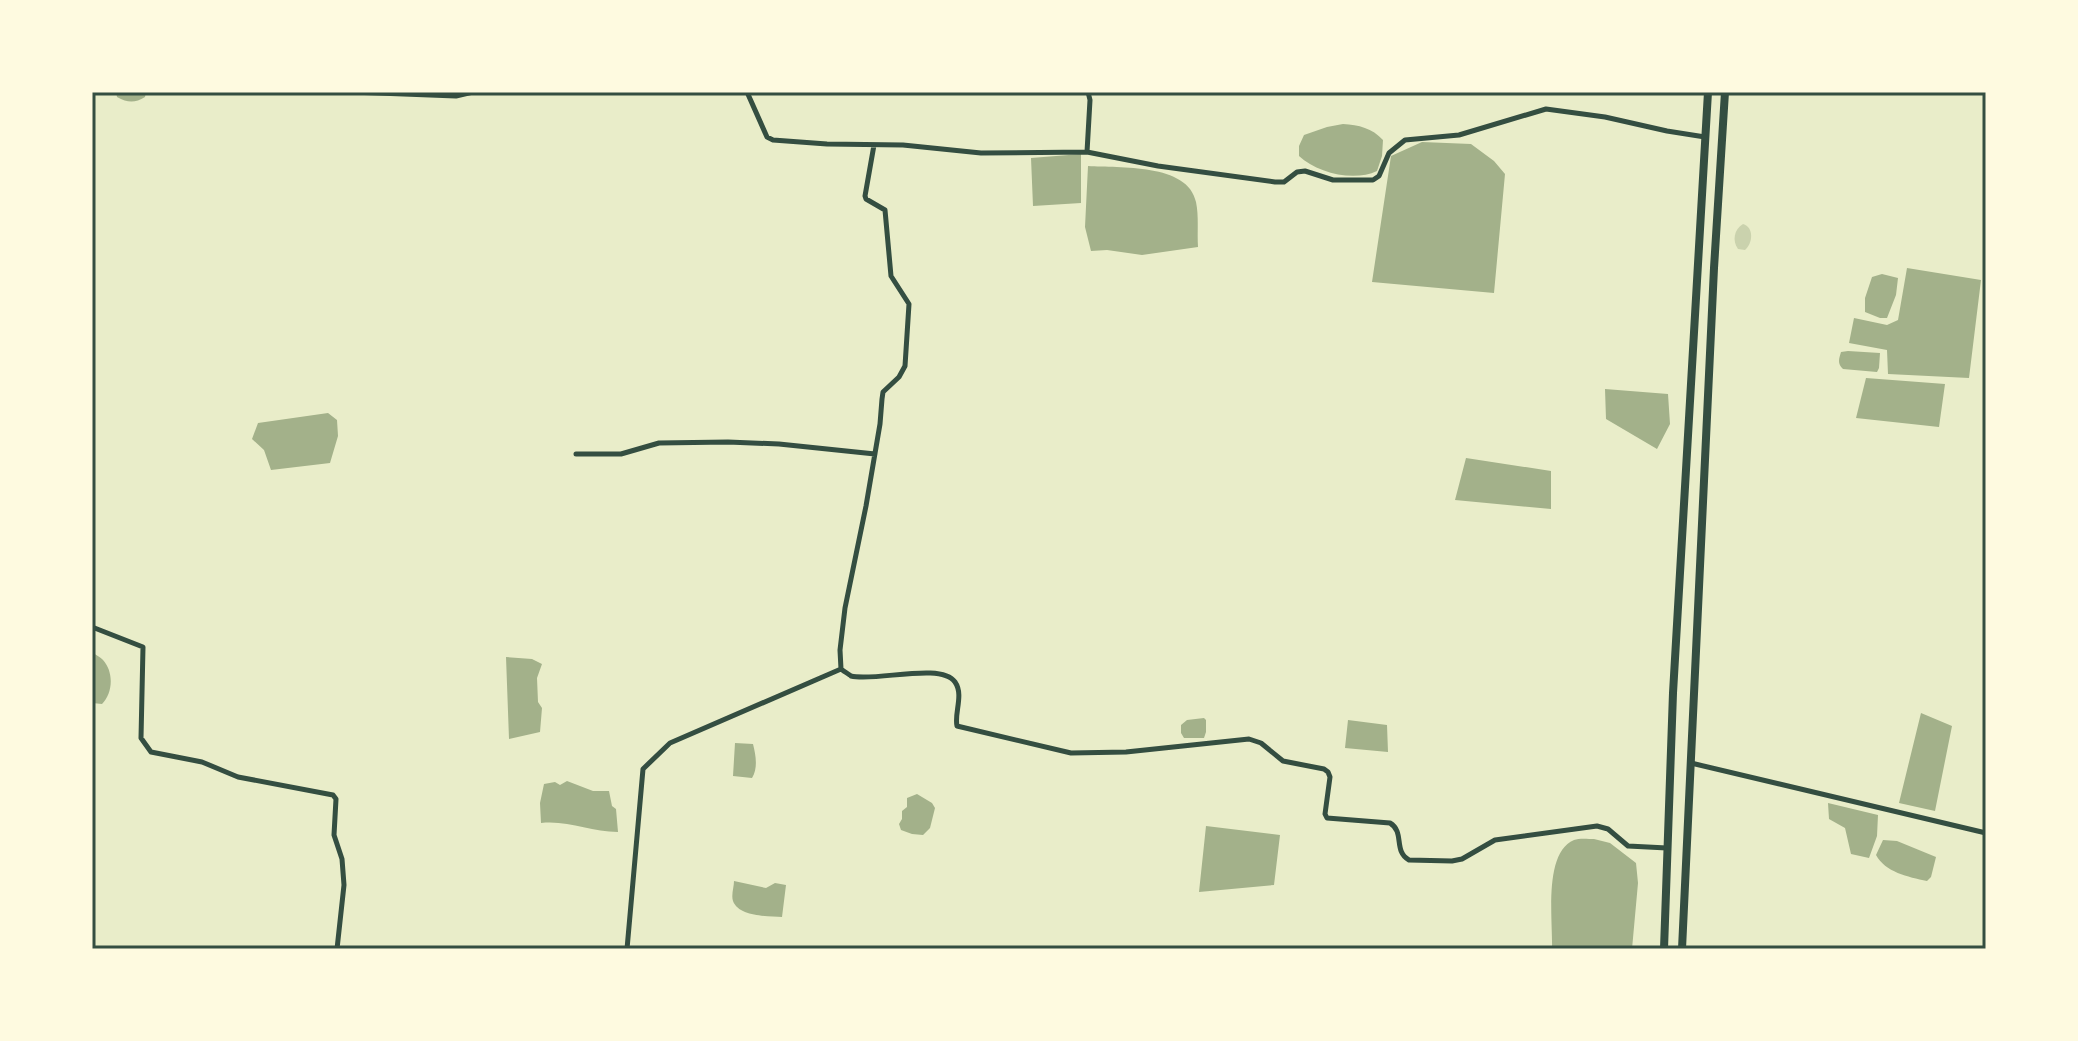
<svg xmlns="http://www.w3.org/2000/svg" width="2078" height="1041" viewBox="0 0 2078 1041" font-family="'Titillium Web',sans-serif">
<rect width="100%" height="100%" fill="#e9edc9"/>
<!-- green -->
<path fill="#cad2ad" d="M1743,224c11,3 10,19 2,26l-7,-1c-6,-8 -4,-20 5,-25z"/>
<!-- water -->
<path fill="#a3b18a" d="M116,92h30l-1,5c-10,6 -17,6 -28,0z
M1343,124c16,1 29,4 40,16l-1,16 -5,15c-23,11 -60,2 -78,-15v-10l5,-11 23,-8z
M1422,142l49,2 23,17 11,13 -11,119 -122,-11 19,-126z
M1081,154v49l-48,3 -2,-48z
M1088,166c31,2 100,-3 108,36 3,14 1,31 2,45l-56,8 -35,-5 -16,1 -6,-24z
M1907,268l74,12 -12,98 -81,-4 -1,-24 -38,-7 5,-25 33,7 11,-5z
M1882,274l16,4 -2,17 -9,23h-7l-15,-6v-14l7,-21z
M1848,351l32,2 -1,15 -2,4 -34,-3c-6,-6 -4,-10 -2,-17z
M1866,378l79,6 -6,43 -83,-9z
M1605,389l63,5 2,30 -13,25 -51,-30z
M328,413l9,7 1,16 -8,27 -59,7 -7,-20 -12,-11 6,-16z
M1466,458l85,13v38l-96,-9z
M92,652c1,1 11,7 11,8 11,12 10,33 -1,44l-10,-1z
M506,657l26,2 10,5 -5,14 1,24 4,6 -2,24 -31,7z
M1921,713l31,13 -17,85 -36,-8z
M1204,718l2,2v12l-2,6h-20l-3,-5v-8l6,-5z
M1348,720l39,5 1,27 -43,-4z
M735,743l18,1c3,12 5,24 -1,34l-19,-2z
M567,781l26,10h16l3,15 4,3 2,23c-27,0 -50,-12 -77,-9l-1,-20 4,-19 11,-2 5,3z
M917,794l15,9 3,5 -5,20 -7,7 -11,-1 -11,-4 -2,-6 3,-5v-8l5,-4v-9z
M1828,803l50,12 -1,21 -8,22 -18,-4 -6,-26 -16,-9z
M1206,826l74,9 -6,50 -75,7z
M1594,839l16,4 26,20 2,20 -6,66h-80c1,-28 -9,-96 22,-109 5,-2 14,-1 20,-1z
M1883,840l14,1 39,16 -5,20 -4,4c-19,-4 -42,-9 -51,-26z
M734,881l32,7 9,-5 11,2 -4,32c-14,-1 -43,0 -49,-16 -2,-6 1,-14 1,-20z"/>
<g fill="none" stroke-linecap="round" stroke-linejoin="round">
<!-- minor -->
<path stroke="#344e41" stroke-width="5" d="M351,92l105,4 17,-4
M747,92l20,45 6,3 54,4 76,1 78,8 106,-1 71,14 117,16h9l13,-10 8,-1 28,9h40l6,-4 10,-23 16,-13 54,-5 87,-26 59,8 62,14 38,6
M1087,152l3,-52 -2,-8
M576,454h45l38,-11 69,-1 51,2 96,10
M92,627l51,20 -2,91 10,14 51,10 36,15 95,18 3,4 -2,36 8,24 2,26 -7,64
M841,669c1,1 9,6 10,7 25,6 90,-14 104,6 9,13 -1,31 2,44l114,27 55,-1 123,-13 12,4 22,18 41,8 4,3 2,5 -5,37 2,4 63,5c15,9 3,28 19,37l43,1 10,-2 33,-19 102,-14 11,3 20,17 39,2
M841,669l-1,-19 5,-42 21,-102 14,-82 2,-25 1,-7 16,-15 6,-11 4,-62 -18,-28 -6,-66 -19,-11 -1,-3 9,-51
M1691,763l295,70
M627,949l16,-180 27,-26 171,-74"/>
<!-- trunk -->
<path stroke="#344e41" stroke-width="8" d="M1664,949l9,-256 35,-601
M1682,949l32,-681 11,-176"/>
</g>
<!-- border -->
<rect width="2078" height="1041" fill="none" stroke="#fefae0" stroke-width="188"/>
<rect x="94" y="94" width="1890" height="853" fill="none" stroke="#344e41" stroke-width="3"/>
</svg>
